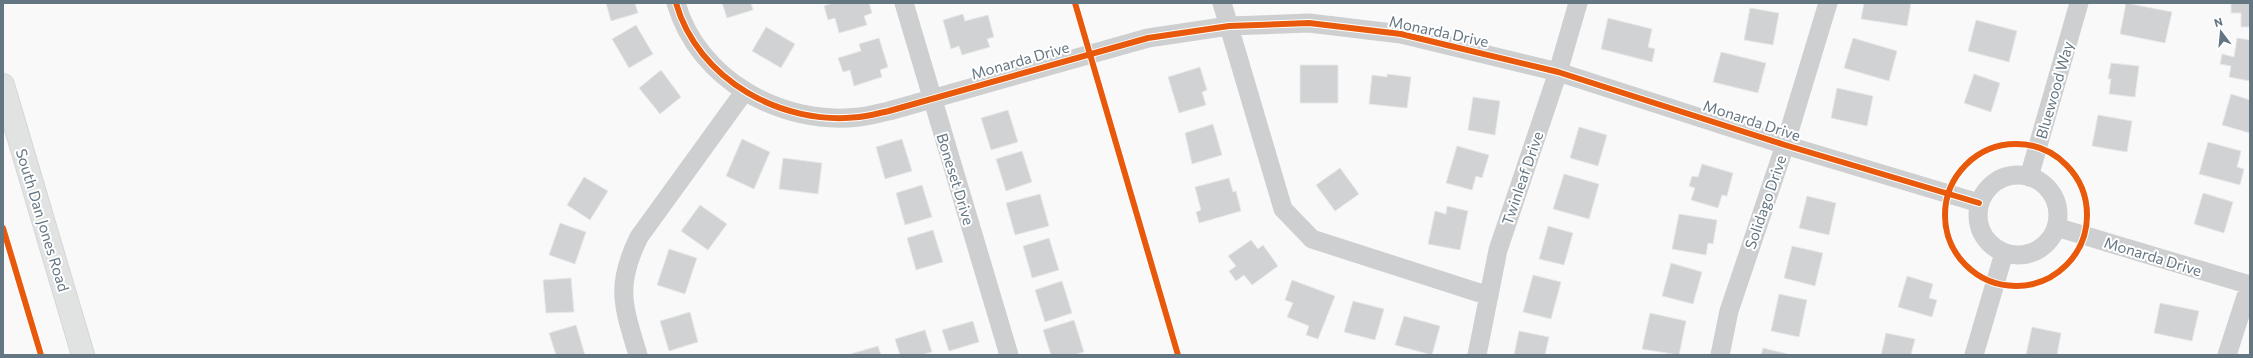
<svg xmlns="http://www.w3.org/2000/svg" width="2253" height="358" viewBox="0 0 2253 358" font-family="Commissioner,sans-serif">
<rect width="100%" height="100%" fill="#f9f9f9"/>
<!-- building -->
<path fill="#d0d2d3" stroke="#e8e8e8" d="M606,3h29l3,10 -27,8z
M722,3h29l2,7 -26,8z
M833,3h36l3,10 -8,3 3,9 -28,8 -4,-15 -7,2 -4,-14z
M1864,3h47l-4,23 -46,-7z
M2126,3l46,9 -7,31 -45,-9z
M2231,3h19v24h-9v-14h-10z
M1750,8l29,5 -6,32 -29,-5z
M963,14l2,7 23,-6 6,22 -7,2 3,8 -28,8 -3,-9 -8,3 -8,-29z
M1608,18l44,11 -4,18 7,2 -3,13 -51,-13z
M1976,20l41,11 -8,31 -41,-11z
M636,25l17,29 -24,14 -17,-29z
M766,27l29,17 -14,24 -29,-17z
M879,38l9,29 -8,3 2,7 -28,9 -4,-16 -7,2 -5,-14 23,-7 -2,-7z
M1853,38l44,13 -8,30 -45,-13z
M2237,38l13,2v41l-21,-4 2,-11 -11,-2 2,-10 12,3z
M1721,52l45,11 -8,30 -45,-11z
M2111,63l28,3 -4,31 -26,-3 2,-15h-3z
M1300,65h38v38h-38z
M1200,67l7,23 -5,2 4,13 -27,8 -11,-36z
M661,70l20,27 -21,17 -21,-26z
M1387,74l24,3 -4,31 -38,-4 3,-29 15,2z
M1974,74l26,9 -9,29 -27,-9z
M1837,88l36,8 -6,30 -36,-8z
M2231,94l19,6v33l-28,-8z
M1473,97l27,4 -5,34 -27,-5z
M1008,110l10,32 -27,8 -10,-32z
M2098,115l34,6 -5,31 -35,-6z
M1213,124l9,31 -30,9 -7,-31z
M1579,127l28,8 -9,31 -28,-8z
M742,139l28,13 -16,37 -28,-13z
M902,139l10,32 -27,8 -9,-32z
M2208,142l33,9 -4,16 7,2 -4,16 -41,-11z
M1457,146l32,9 -7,23 -6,-2 -4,14 -26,-7z
M1022,151l10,31 -26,9 -10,-32z
M783,158l39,5 -4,31 -39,-5z
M1702,164l31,9 -6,23 -5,-1 -4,13 -27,-8 4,-12 -6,-2 3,-10 6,1z
M1340,168l19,26 -24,17 -19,-26z
M1564,174l35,10 -10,35 -36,-10z
M584,177l24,14 -18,29 -23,-15z
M1229,178l4,14 3,-1 5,20 -42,12 -3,-11 5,-2 -6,-23z
M922,185l10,32 -27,8 -9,-32z
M2203,193l30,9 -9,31 -30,-9z
M1040,194l9,32 -34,9 -9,-32z
M1807,196l29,7 -7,32 -30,-7z
M700,205l27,19 -19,26 -27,-19z
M1447,206l21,5 -8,39 -32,-6 7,-33 11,3z
M1679,214l38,6 -4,24 -5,-1 -2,12 -34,-6z
M560,223l26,9 -11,32 -26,-9z
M1548,226l25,7 -9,32 -25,-6z
M933,230l10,32 -27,8 -9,-32z
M1049,238l10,32 -27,8 -9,-32z
M1251,240l7,9 5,-4 15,21 -26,19 -8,-10 -8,6 -7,-10 7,-5 -8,-10z
M1792,246l31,7 -8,33 -31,-8z
M669,249l28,9 -12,36 -28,-9z
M1671,263l31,9 -9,32 -31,-8z
M1533,275l28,7 -10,37 -28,-7z
M1907,276l26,8 -4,14 8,2 -5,17 -34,-10z
M571,278l3,34 -28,1 -3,-33z
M1292,280l43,16 -17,43 -12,-4 3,-9 -22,-9 6,-14 -8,-3z
M1062,281l10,32 -27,9 -10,-32z
M1779,294l28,6 -8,37 -28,-6z
M1353,301l31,8 -9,31 -31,-8z
M2160,303l39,8 -7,30 -38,-8z
M690,312l8,30 -29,9 -9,-30z
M1650,313l36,8 -7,34 -37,-6z
M1404,316l36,10 -8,29 -37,-10z
M1074,320l10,32 -10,3h-23l-8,-25z
M973,321l6,21 -30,9 -7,-21z
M576,325l9,30h-29l-7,-22z
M2032,327l29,6 -4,22h-31z
M925,330l7,22 -11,3h-21l-5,-16z
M1519,331l30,6 -4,18h-31z
M1886,333l29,6 -4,15 6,1h-36z
M878,346l3,9h-34z
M1763,348l25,6v1h-27z"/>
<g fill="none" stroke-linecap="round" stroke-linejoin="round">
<defs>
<path id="primary" d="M3,85l80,270"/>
</defs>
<!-- primary casing -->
<use href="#primary" stroke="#d5d6d7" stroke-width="24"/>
<!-- minor -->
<path stroke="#cecfd0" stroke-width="19" d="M676,3c22,77 106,123 183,114 10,-1 20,-4 30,-6l259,-73 81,-12 80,-3 92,11 157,38 227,73 194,58
M904,3l105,352
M1222,3l61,206 29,30 177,57
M1978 215a40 40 0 1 1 80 0a40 40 0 1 1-80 0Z
M2029,177l50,-174
M2056,227l194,58
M638,355c-15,-50 -23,-69 1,-118l105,-145
M1477,355l21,-105 60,-178 20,-69
M1720,355l9,-44 56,-166 43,-142
M1974,355l30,-102
M2227,355l23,-71"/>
<!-- primary -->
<use href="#primary" stroke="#e1e2e2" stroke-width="22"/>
<defs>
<path id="cycleway" d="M676,3c22,77 106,123 183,114 10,-1 20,-4 30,-6l259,-73 81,-12 80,-3 92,11 157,38 227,73 194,58
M1075,3l103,352
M1945 215a71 71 0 1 1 142 0a71 71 0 1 1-142 0Z
M3,228l38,127"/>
</defs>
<!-- cycleway casing -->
<use href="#cycleway" stroke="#fff" stroke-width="8"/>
<!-- cycleway -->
<use href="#cycleway" stroke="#e8590c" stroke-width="6"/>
</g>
<g text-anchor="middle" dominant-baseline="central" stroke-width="4" stroke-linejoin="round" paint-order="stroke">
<!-- street labels -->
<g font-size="15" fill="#657683" stroke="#fff">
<text transform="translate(1439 31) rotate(12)">Monarda Drive</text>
<text transform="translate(1020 60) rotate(-16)">Monarda Drive</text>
<text transform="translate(2054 90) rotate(-74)">Bluewood Way</text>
<text transform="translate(1752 120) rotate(18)">Monarda Drive</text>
<text transform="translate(1522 178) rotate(-71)">Twinleaf Drive</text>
<text transform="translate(956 179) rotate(73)">Boneset Drive</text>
<text transform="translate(1765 202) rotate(-71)">Solidago Drive</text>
<text transform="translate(43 220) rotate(73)">South Dan Jones Road</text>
<text transform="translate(2153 256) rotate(17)">Monarda Drive</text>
</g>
</g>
<!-- border -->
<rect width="2253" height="358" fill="none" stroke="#657683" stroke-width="8"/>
<!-- north arrow -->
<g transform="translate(2221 32) rotate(344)" stroke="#ffffff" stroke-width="3" paint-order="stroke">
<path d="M0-3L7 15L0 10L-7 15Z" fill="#657683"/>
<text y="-6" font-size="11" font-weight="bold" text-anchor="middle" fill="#657683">N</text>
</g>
</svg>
